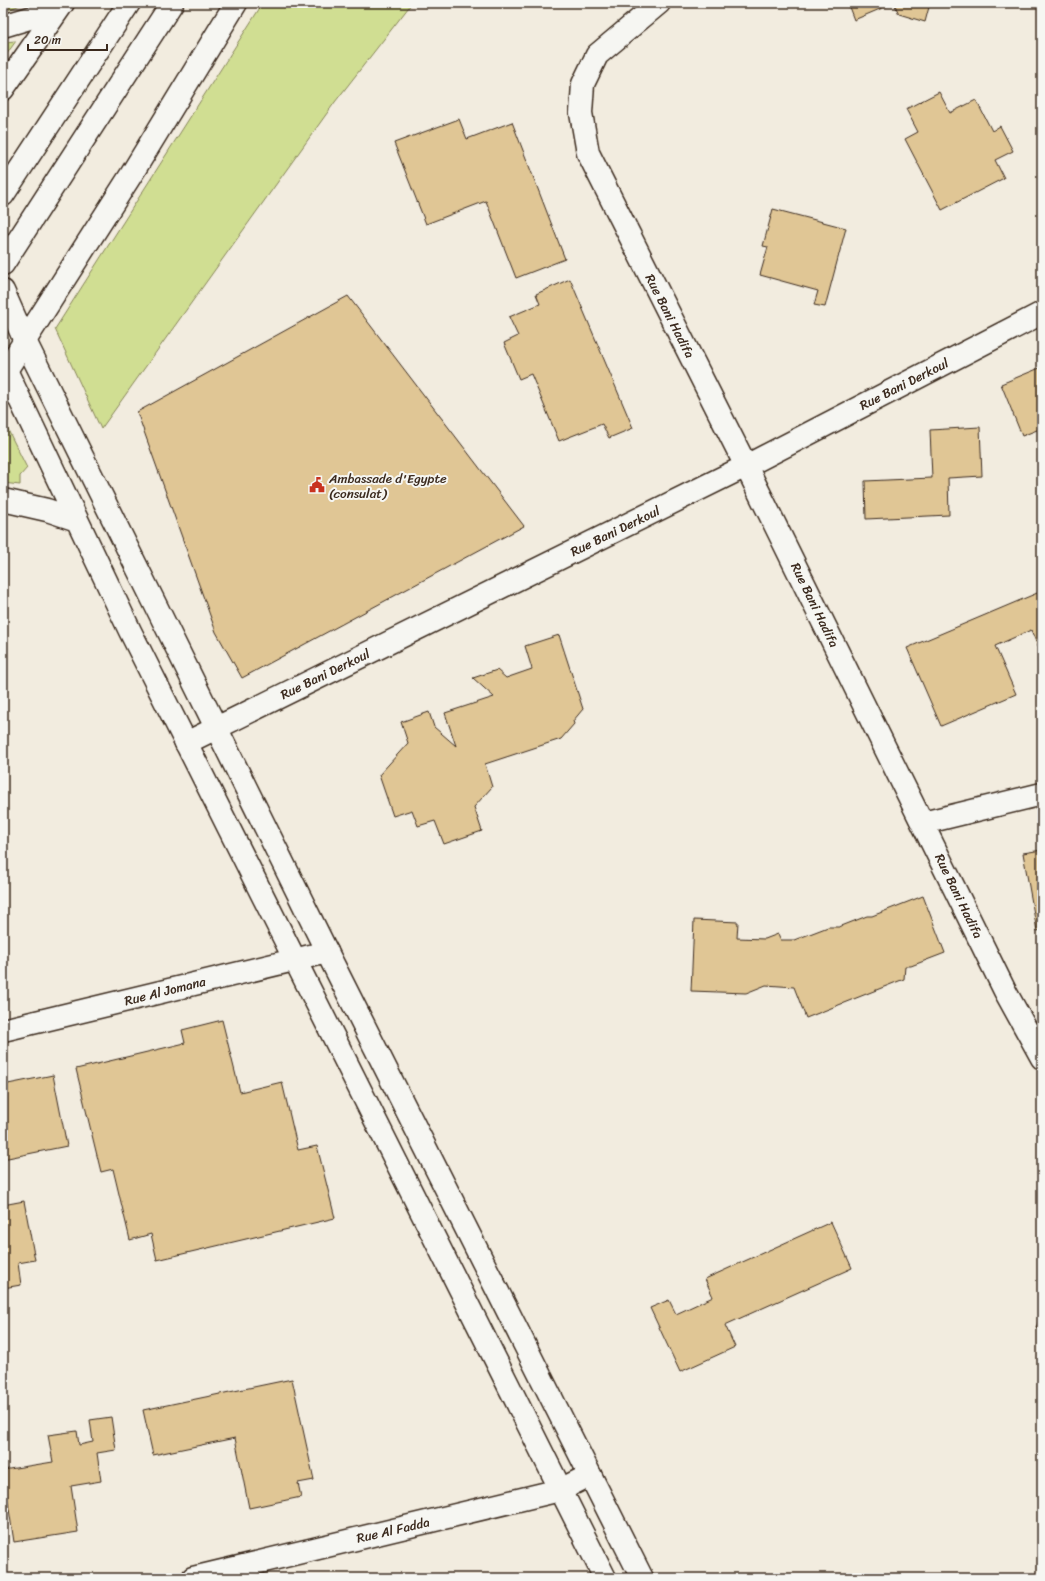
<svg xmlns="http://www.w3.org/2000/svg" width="1045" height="1581" viewBox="0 0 1045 1581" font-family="Sriracha,sans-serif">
<rect width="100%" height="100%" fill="#f2ecdf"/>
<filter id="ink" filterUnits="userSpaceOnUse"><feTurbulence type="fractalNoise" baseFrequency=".025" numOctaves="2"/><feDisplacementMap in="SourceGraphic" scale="8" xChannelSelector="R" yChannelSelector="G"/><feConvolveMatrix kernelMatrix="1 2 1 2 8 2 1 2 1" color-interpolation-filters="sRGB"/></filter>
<g filter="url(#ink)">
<!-- green -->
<path fill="#d0de92" stroke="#868458" d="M3,3h22l-22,9z
M263,3h149l-77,99 -234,327 -46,-100z
M16,41l-13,18v-17z
M3,420l24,48 -7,8v9l-17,-2z"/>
<!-- building -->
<path fill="#e0c695" stroke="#3b2a1e" d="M837,3h91l1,4 -4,15 -26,-8 -5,-11 -40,17 -5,-13z
M939,92l11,21 26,-13 16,31 8,-5 13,25 -18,9 9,18 -62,32 -37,-71 13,-7 -12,-23z
M459,119l8,20 45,-17 53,137 -49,19 -30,-77 -60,23 -32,-81z
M773,209l73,19 -21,79 -11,-2 4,-14 -58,-16 8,-28 -5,-1z
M570,279l63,149 -24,10 -7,-14 -43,17 -28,-67 -12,5 -15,-36 14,-7 -9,-19 31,-13 -4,-10z
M348,296l176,230 -282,152 -26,-46 -79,-220z
M1042,367v61l-20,8 -21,-52z
M980,427l2,49 -34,2 1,37 -83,4 -1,-38 67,-3 -2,-48z
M1042,591v65l-11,-26 -36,16 21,48 -75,32 -34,-78z
M559,635l24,74 -10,12 1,3 -13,15 -76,25 7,23 -18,20 8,24 -38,13 -9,-23 -17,5 -6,-16 -19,6 -14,-41 29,-32 -7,-21 28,-10 5,15 22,19 -11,-33 49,-16 -21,-19 24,-8 9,8 26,-9 -7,-23z
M1042,850v80l-5,1 -14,-78z
M923,896l22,57 -34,13h-6l-1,13 -98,39 -12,-31 -28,-2 -20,8 -55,-2 3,-71 44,2 -1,16 28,1 13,-5 3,6h13l34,-13h11l28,-11h5z
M222,1020l18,72 42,-10 16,68 19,-4 18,72 -178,42 -6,-26 -21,6 -17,-71 -12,3 -25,-103 109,-26 -3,-13z
M53,1075l14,71 -64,13v-74z
M24,1201l11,59 -17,3 3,22 -18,3v-83z
M831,1222l21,46 -127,57 10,22 -55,25 -30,-64 19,-8 7,14 37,-17 -8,-18z
M1042,1312v18l-6,-2z
M292,1379l22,101 -16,3 3,14 -52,11 -14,-70 -82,17 -10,-45z
M111,1417l5,33 -19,3 4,28 -30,5 7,46 -64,10 -11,-72 50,-8 -5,-27 29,-4 2,14 14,-3 -3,-22z"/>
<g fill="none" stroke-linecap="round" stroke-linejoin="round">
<defs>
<path id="minor" d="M659,3l-62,52 -14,29 -2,29 7,40 158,313 259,525 37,67
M186,743l560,-277 296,-153
M923,823l119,-29
M3,1030l324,-78
M193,1578l367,-88 30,-15"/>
<path id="tertiary" d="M3,26l30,-9 28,-14
M3,291l22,50 136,275 166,336 315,626
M3,364l127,267 475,947
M3,500l44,10 30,10"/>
<path id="trunk" d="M3,89l60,-86
M3,195l126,-192
M3,264l169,-261
M3,375l128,-200 105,-172"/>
</defs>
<!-- minor casing -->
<use href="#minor" stroke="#3b2a1e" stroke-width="25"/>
<!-- tertiary casing -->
<use href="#tertiary" stroke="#3b2a1e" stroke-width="25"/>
<!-- trunk casing -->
<use href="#trunk" stroke="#3b2a1e" stroke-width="25"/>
<!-- minor -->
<use href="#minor" stroke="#f6f6f2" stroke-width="22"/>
<!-- tertiary -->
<use href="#tertiary" stroke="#f6f6f2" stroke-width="22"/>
<!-- trunk -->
<use href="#trunk" stroke="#f6f6f2" stroke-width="22"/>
</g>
</g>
<!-- icons -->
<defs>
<symbol id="civic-bare" viewBox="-9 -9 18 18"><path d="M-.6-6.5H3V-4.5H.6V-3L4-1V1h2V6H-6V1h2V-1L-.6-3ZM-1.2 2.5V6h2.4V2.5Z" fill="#c8321e" stroke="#f6f6f2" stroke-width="2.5" paint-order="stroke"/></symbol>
</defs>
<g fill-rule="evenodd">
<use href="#civic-bare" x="306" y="474" width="22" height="22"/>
</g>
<g text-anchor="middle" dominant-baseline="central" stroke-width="4" stroke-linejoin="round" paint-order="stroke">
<!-- street labels -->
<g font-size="13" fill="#3b2a1e" stroke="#f6f6f2">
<text transform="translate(670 316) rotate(63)">Rue Bani Hadifa</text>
<text transform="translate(904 384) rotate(-27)">Rue Bani Derkoul</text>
<text transform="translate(615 531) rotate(-26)">Rue Bani Derkoul</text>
<text transform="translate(815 605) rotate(64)">Rue Bani Hadifa</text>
<text transform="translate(325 674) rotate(-26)">Rue Bani Derkoul</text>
<text transform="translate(959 896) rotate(64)">Rue Bani Hadifa</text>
<text transform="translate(165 991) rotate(-14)">Rue Al Jomana</text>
<text transform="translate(393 1530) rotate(-13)">Rue Al Fadda</text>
</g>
<!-- poi labels -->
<g font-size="13" fill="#3b2a1e" stroke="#f6f6f2" text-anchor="start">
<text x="329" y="478">Ambassade d'Egypte<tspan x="329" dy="15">(consulat)</tspan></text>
</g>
</g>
<!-- margin -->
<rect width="1045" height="1581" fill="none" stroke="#f6f6f2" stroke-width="16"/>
<rect x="8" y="8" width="1029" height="1565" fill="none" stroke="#3b2a1e" stroke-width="1.5" filter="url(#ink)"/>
<!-- scale -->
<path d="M28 44v6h79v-6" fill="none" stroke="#3b2a1e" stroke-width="2"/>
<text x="34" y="44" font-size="12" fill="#3b2a1e" stroke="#f6f6f2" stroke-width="3" paint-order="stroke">20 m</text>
</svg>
